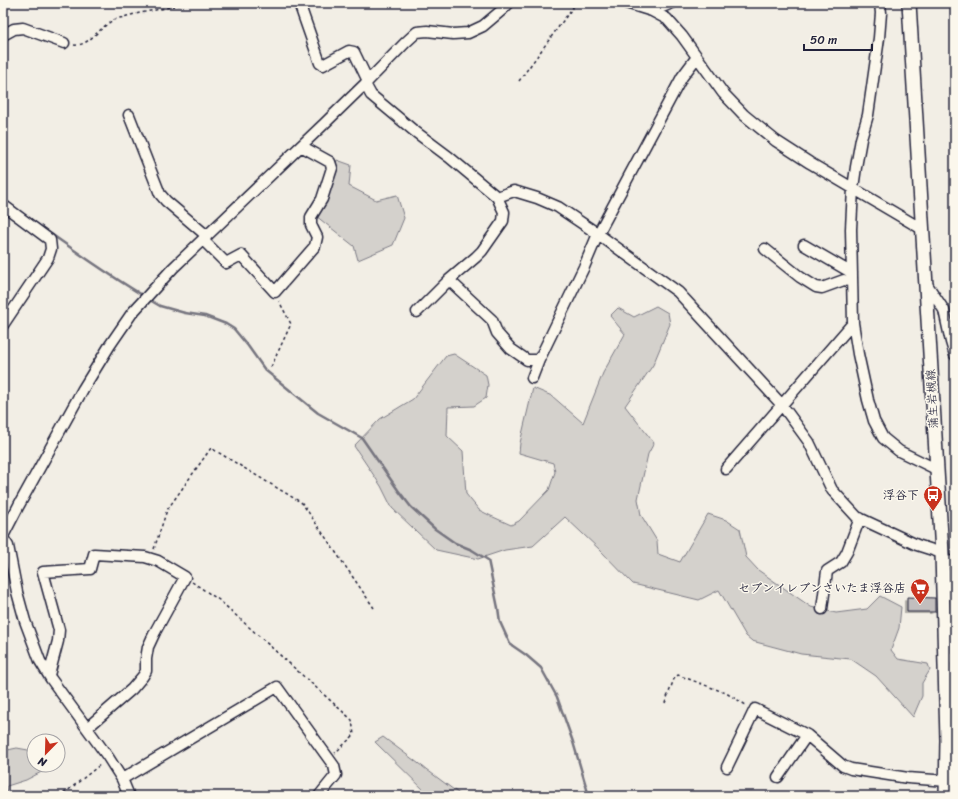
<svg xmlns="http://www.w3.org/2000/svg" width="958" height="799" viewBox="0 0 958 799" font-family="Sriracha,'Klee One',sans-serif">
<defs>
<filter id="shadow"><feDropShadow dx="-3.5" dy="3.5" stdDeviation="0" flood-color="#0004"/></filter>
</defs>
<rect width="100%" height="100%" fill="#f2eee5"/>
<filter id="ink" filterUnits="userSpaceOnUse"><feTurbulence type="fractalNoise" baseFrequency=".025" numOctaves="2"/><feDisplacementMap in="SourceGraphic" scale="8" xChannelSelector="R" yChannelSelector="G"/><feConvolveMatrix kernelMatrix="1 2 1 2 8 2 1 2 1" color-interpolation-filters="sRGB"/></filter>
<g filter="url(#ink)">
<!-- green -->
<path fill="#d4d1cc" stroke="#7b7a84" d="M337,160l14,5 -2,21 27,14 21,-5 7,23 -11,27 -35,15 -4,-14 -38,-30z
M656,306l12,7 2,11 -17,41 -28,41 29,37 -6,11 -10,45 3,16 16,26 1,13 22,8 28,-48 18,6 14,9 6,28 12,13 53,37 25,6 31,-4 13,-13 21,11 -2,21 -8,22 7,9 30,5 2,6 -8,13v13l-9,21 -37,-41 -25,-17 -50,-5 -49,-13 -6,-5 -27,-46 -20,10 -66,-16 -33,-34 -35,-33 -32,29 -28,4 -27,9 -42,-9 -44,-42 -11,-22 -27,-40 26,-27 33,-20 33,-43 8,-2 32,21 2,10 -2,13 -12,8 -26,1 -1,29 16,15 3,43 13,16 12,6 20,9 8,-4 30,-31 6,-18 -2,-9 -34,-10 1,-10 13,-55 19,8 31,27 20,-50 22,-39 -15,-18 8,-8 16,9z
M383,737l79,59h-32l-55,-54z
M17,748l11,2 6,5v10h11l4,3 -23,12 -19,6 -1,10h-3v-45z"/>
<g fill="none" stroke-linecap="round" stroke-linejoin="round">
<!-- stream -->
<path stroke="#76747f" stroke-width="2.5" d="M17,210c42,29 83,60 127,86
M148,299l12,7 25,7 20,3 21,8 8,5 14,17 17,24 53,43 44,25 36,52 13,17 24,22 20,14 17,7 16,10 10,48 2,14 10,22 16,11 15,13 16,29 16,45 16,54"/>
</g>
<!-- building -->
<path fill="#c2bebe" stroke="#22223b" filter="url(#shadow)" d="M907,597l28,1v14h-28z"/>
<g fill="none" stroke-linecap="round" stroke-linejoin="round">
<defs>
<path id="minor" d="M299,3l21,60 3,2 26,-14 5,1 14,29
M626,3l26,8 15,8 15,17 41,57 21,22 32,26 34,22 112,66
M880,3l1,10 -2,25 -11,77 -7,24 -5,28 -3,21 -2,41 2,94 5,31 10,46 6,21 9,17 16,13 37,18
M652,11l20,-8
M3,35l11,-6 9,-1 41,15
M365,84l6,11 42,35 36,27 48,40 17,-6 23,7 21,9 40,27 80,58 104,113 27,37 23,48 25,27 60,28 25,8
M129,115l31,79 6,7 41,35
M3,205l47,35 1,9 -3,9 -45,67
M203,240l23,23 15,-8 34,37 40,-46 2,-9 -6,-12v-8l11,-18 10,-31 -2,-6 -29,-16
M804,245l48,28
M765,249l35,28 16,10 6,1 22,-8 8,2
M449,280l43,40 5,13 14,16 16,11h12l45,-93 14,-33 84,-157 15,-20
M926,283l18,27 7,32 4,13
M417,312l32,-32 27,-23 6,-6 21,-30 1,-9 -7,-15
M532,378l7,-18
M726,469l127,-146
M3,536l16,-31 64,-116 27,-44 22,-32 41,-45 151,-144 41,-40 40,-41 12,-11 10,-1 26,3 15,-1 15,-7 19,-16 7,-7
M3,538l5,8 9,46 8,29 15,40 11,18 57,78 14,22 7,17
M942,562l13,-1
M822,609l5,-38 14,-9 6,-10 13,-34
M944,621h11
M945,658h10
M49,675l9,-34 1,-11 -16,-58 47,-3 4,-15 51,3 13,4 27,16 -30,55 -7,15 -2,12v12l-3,5 -11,13 -45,39
M727,767l28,-58 52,26 36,31 8,3 57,9 39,3
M778,777l29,-42
M122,779l155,-92 57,79 2,9 -17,21"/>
<path id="major" d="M909,3l33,550 5,187 -1,56"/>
</defs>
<!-- minor casing -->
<use href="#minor" stroke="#22223b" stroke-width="13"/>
<!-- major casing -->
<use href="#major" stroke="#22223b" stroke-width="16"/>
<!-- path -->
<path stroke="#22223b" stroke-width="1.5" stroke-dasharray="3 3" stroke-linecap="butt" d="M74,45c14,2 26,-18 38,-24 4,-3 10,-3 15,-5 19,-5 39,-7 58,-13
M519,81l57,-78
M271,367l20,-43 -12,-23
M154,549l13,-39 44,-62 91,55 72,105
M192,582l27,18 133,120 2,15 -19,18
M665,703l9,-24 4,-4 48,18 20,12
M52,796l14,-4 35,-28"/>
<!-- minor -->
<use href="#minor" stroke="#fbf7ec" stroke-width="10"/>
<!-- major -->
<use href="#major" stroke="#fbf7ec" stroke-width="13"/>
</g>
</g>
<!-- icons -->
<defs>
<symbol id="bus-pin" viewBox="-11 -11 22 30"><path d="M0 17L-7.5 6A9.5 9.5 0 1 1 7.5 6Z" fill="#c8321e" stroke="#fbf7ec"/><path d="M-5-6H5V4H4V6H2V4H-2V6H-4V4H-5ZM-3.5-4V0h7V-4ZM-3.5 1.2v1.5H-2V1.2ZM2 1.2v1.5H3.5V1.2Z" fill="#fff"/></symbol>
<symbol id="supermarket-pin" viewBox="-11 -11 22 30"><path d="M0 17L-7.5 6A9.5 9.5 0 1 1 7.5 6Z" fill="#c8321e" stroke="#fbf7ec"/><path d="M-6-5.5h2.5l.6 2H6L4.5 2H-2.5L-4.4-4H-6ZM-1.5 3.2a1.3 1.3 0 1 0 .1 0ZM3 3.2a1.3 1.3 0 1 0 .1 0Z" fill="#fff"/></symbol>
</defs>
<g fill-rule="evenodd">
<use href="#bus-pin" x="922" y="484" width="22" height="30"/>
<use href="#supermarket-pin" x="909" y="577" width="22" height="30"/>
</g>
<g text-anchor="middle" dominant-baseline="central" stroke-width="3" stroke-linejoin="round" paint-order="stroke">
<!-- street labels -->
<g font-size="12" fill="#22223b" stroke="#fbf7ec">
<text transform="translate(932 399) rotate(-93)">蒲生岩槻線</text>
</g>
<!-- poi labels -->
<g font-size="12" font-weight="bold" fill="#22223b" stroke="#fbf7ec" text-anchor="end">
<text x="919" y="495">浮谷下</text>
<text x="906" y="588">セブンイレブンさいたま浮谷店</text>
</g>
</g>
<!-- margin -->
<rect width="958" height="799" fill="none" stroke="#fbf7ec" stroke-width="16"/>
<rect x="8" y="8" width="942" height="783" fill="none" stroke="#22223b" stroke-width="1.5" filter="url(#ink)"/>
<!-- north arrow -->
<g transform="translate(46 753) rotate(203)"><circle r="19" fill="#fbf7ec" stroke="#a4a2a5"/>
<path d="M0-3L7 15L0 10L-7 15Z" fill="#c8321e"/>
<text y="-6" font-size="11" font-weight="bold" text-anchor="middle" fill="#22223b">N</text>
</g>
<!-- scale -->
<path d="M804 44v6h68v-6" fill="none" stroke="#22223b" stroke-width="2"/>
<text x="810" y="44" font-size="12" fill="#22223b" stroke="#fbf7ec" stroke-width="3" paint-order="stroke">50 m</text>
</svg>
